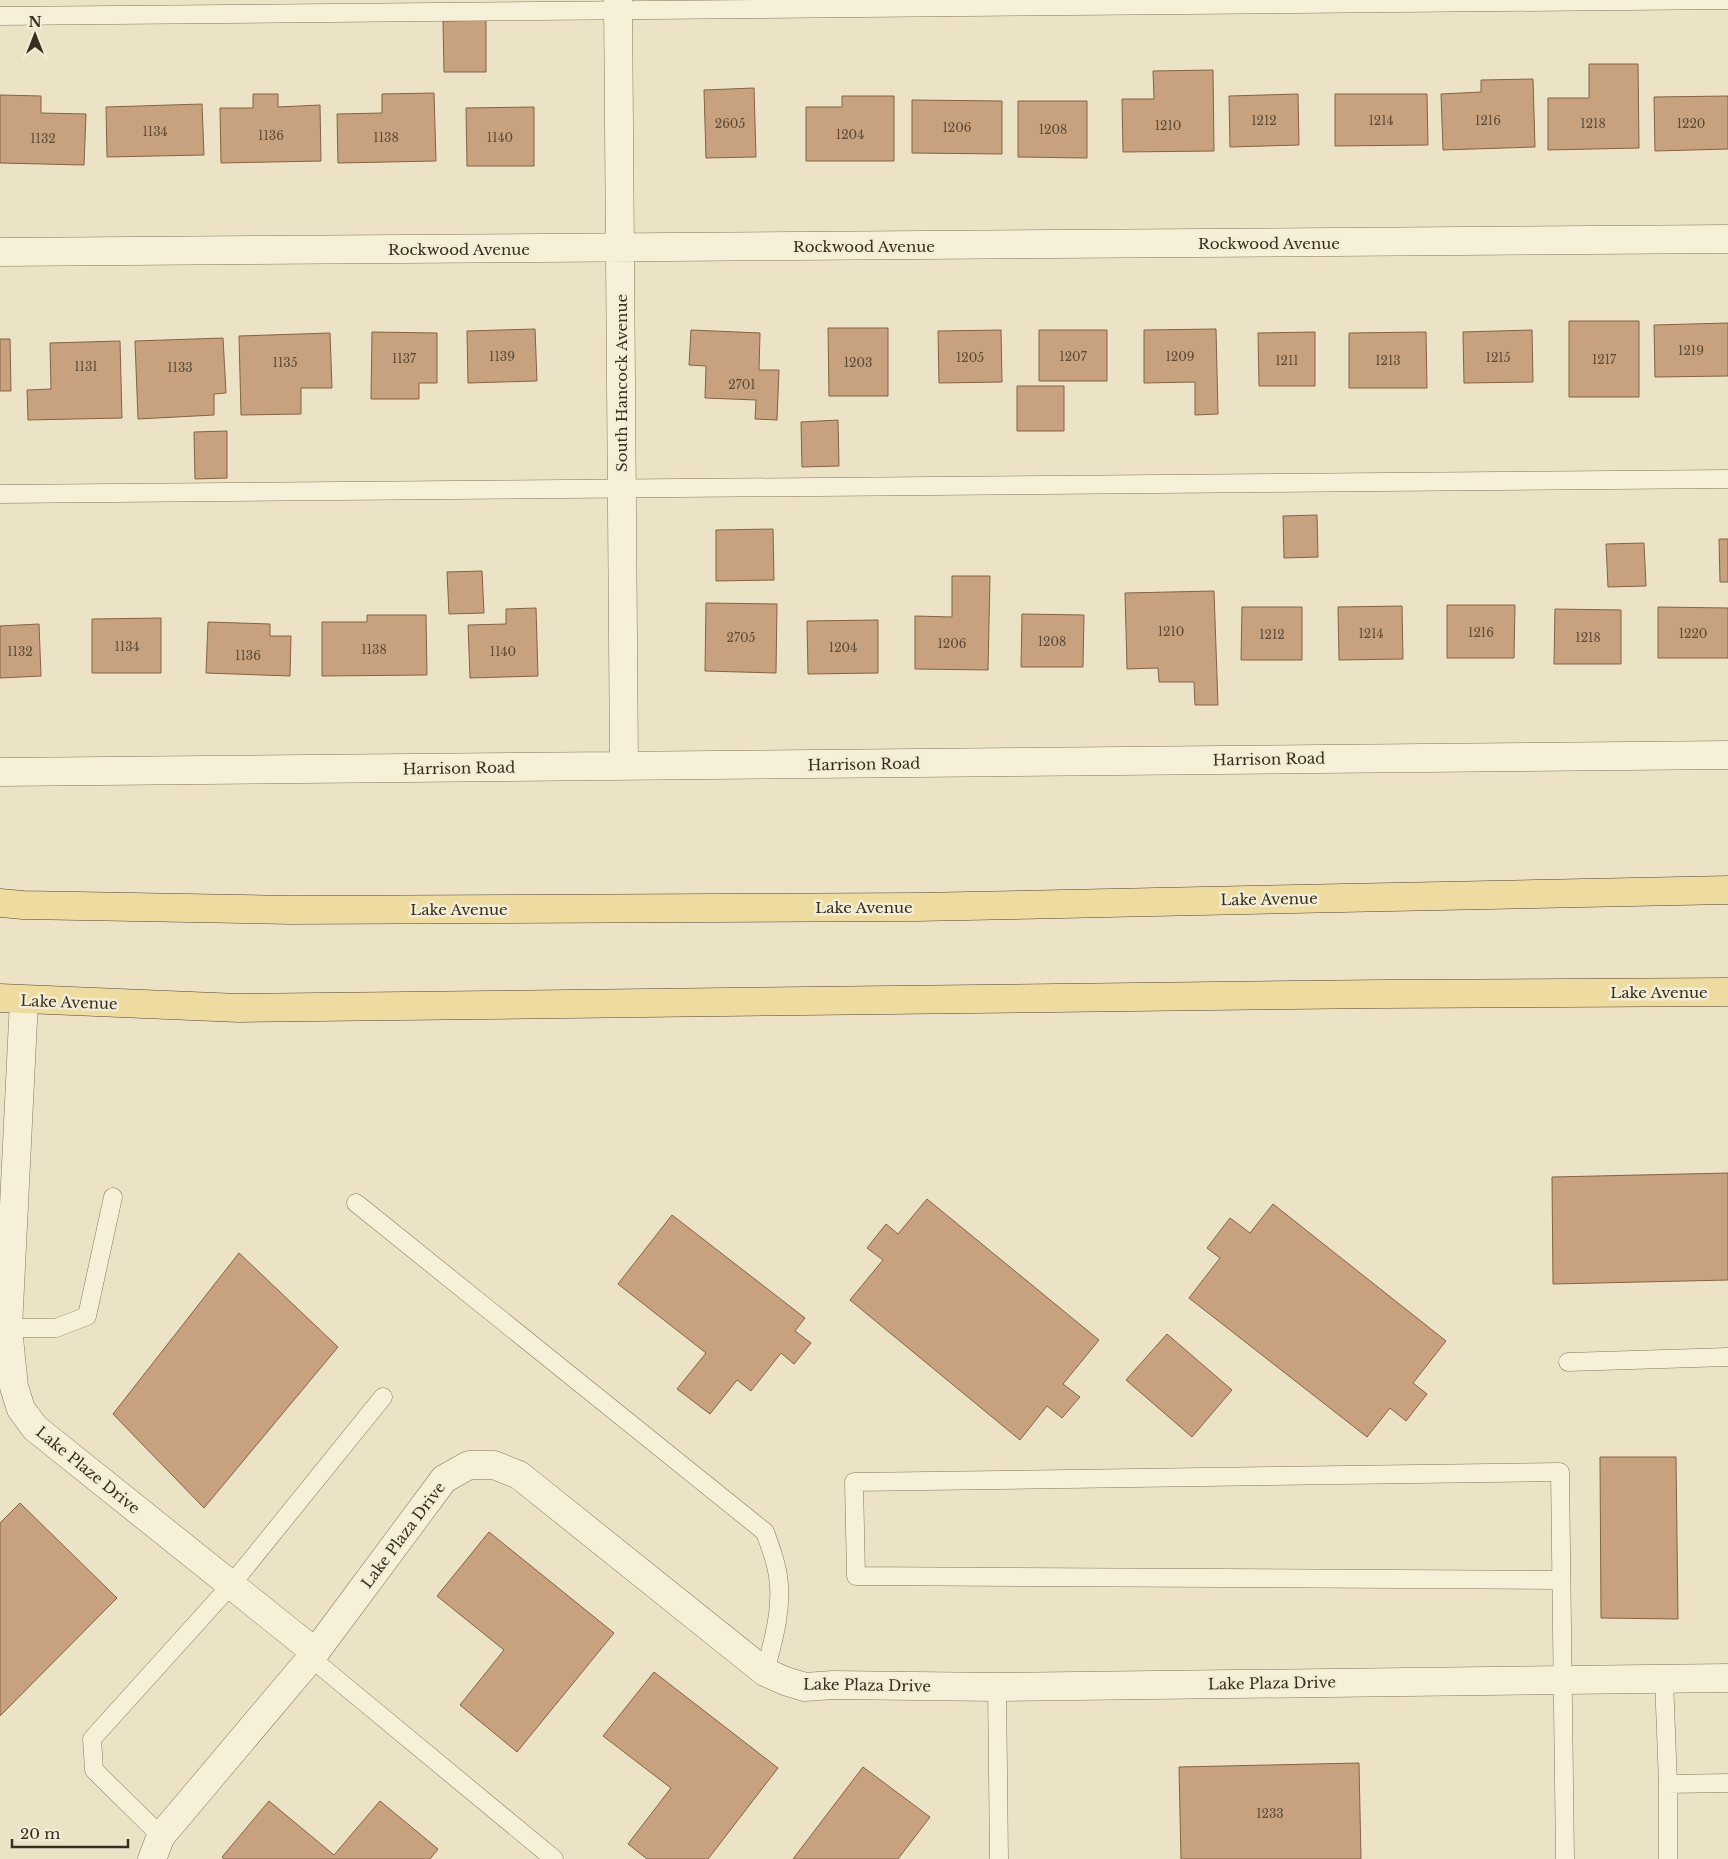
<svg xmlns="http://www.w3.org/2000/svg" width="1728" height="1859" viewBox="0 0 1728 1859" font-family="'Libre Baskerville',serif">
<rect width="100%" height="100%" fill="#ece3c6"/>
<!-- building -->
<path fill="#c8a27e" stroke="#846244" d="M486,20v52h-42l-1,-51z
M1589,64h49l1,84 -91,2v-52h41z
M1213,70l1,81 -91,1 -1,-53h32l-1,-28z
M1533,79l2,68 -92,3 -2,-56 40,-2v-12z
M754,88l2,69 -50,1 -2,-68z
M434,93l2,68 -98,2 -1,-49 45,-1v-19z
M253,94h25v13l42,-2 1,56 -100,2 -1,-55h33z
M1298,94l1,51 -69,2 -1,-51z
M1335,94h92l1,51 -93,1z
M0,95l41,1v17l45,1 -2,51 -84,-2z
M842,96h52v65h-88v-54h36z
M1728,96v53l-73,2 -1,-54z
M912,100l90,1v53l-90,-1z
M1018,101h69v57l-69,-1z
M202,104l2,51 -97,2 -1,-50z
M534,107v59h-67l-1,-58z
M1569,321h70v76h-70z
M1728,323v53l-73,1 -1,-52z
M828,328h60v68h-59z
M535,329l2,52 -69,2 -1,-52z
M1216,329l2,85 -23,1v-33l-51,1v-53z
M691,330l69,3 -1,37h20l-2,50 -22,-1 1,-19 -51,-2 1,-32 -17,-1z
M1001,330l1,52 -63,1 -1,-52z
M1039,330h68v51h-68z
M1532,330l1,52 -69,1 -1,-51z
M372,332l65,1v50h-18v16h-48z
M1315,332v54h-56l-1,-53z
M1426,332l1,56h-78v-55z
M330,333l2,55h-31v26l-60,1 -2,-79z
M223,338l3,55 -12,1v21l-76,4 -3,-78z
M0,339h10l1,52h-11z
M120,341l2,77 -94,2 -1,-30 24,-1 -1,-46z
M1017,386h47v45h-47z
M838,420l1,46 -37,1 -1,-45z
M227,431v47l-32,1 -1,-47z
M1317,515l1,42 -34,1 -1,-42z
M773,529l1,51 -58,1v-51z
M1719,539h9v43h-8z
M1644,543l2,43 -38,1 -2,-43z
M482,571l2,42 -35,1 -2,-42z
M952,576h38l-2,94 -73,-1v-53l37,1z
M1214,591l4,114h-23l-1,-23h-35l-1,-14 -31,1 -2,-76z
M706,603l71,1 -1,69 -71,-2z
M1447,605h68l-1,53h-67z
M1402,606l1,53 -64,1 -1,-53z
M1242,607h60v53h-61z
M1658,607l70,1v50h-70z
M536,608l2,68 -68,2 -2,-53 38,-1v-15z
M1555,609l66,1v54h-67z
M1022,614l62,1 -1,52h-62z
M367,615h59l1,60 -105,1v-54h45z
M161,618v55h-69v-54z
M878,620v53l-70,1 -1,-53z
M208,622l62,2v12h21l-1,40 -84,-3z
M39,624l2,52 -41,2v-52z
M1728,1173v107l-175,4 -1,-107z
M927,1199l172,141 -36,44 17,13 -18,21 -15,-12 -27,34 -170,-140 33,-40 -16,-12 19,-24 12,10z
M1273,1204l173,137 -33,42 14,11 -21,27 -16,-13 -23,29 -178,-139 31,-40 -13,-10 23,-30 20,15z
M672,1215l133,103 -10,13 16,12 -17,21 -13,-11 -30,38 -14,-11 -27,34 -33,-25 29,-36 -88,-69z
M239,1253l99,94 -134,161 -91,-94z
M1167,1334l65,56 -40,47 -66,-57z
M1600,1457h76l2,162 -77,-1z
M20,1503l97,95 -117,118v-193z
M489,1532l125,101 -97,119 -57,-47 44,-55 -67,-54z
M654,1672l124,96 -70,91h-61l-19,-15 43,-56 -68,-52z
M1359,1763l2,96h-180l-2,-92z
M863,1767l67,50 -32,42h-105z
M269,1801l65,54 46,-54 58,48 -8,10h-206l-2,-2z"/>
<g fill="none" stroke-linecap="round" stroke-linejoin="round">
<defs>
<path id="service" d="M0,16l1728,-16
M0,494l1728,-15
M356,1203l409,329c5,14 11,29 13,44 5,32 -5,66 -13,96
M0,1328h56l31,-12 26,-119
M1568,1362l160,-5
M1561,1580l-705,-4 -2,-94 706,-10 5,387
M311,1658l243,201
M1664,1679l4,105
M997,1687l2,172
M161,1836l-67,-66 -2,-31 139,-154 152,-188
M1668,1859v-75l60,-1"/>
<path id="minor" d="M618,0l6,766
M0,252l1728,-13
M0,772l1728,-17
M24,1000l-16,328 6,59 7,22 14,19 280,224
M152,1859l9,-23 150,-178 133,-179 25,-14h25l25,10 246,197 20,9 20,6 28,-2 164,2 731,-9"/>
<path id="primary" d="M0,903l23,2 268,5 626,-3 811,-17
M0,998l239,10 1143,-14 346,-2"/>
</defs>
<!-- service casing -->
<use href="#service" stroke="#86765d" stroke-width="19"/>
<!-- minor casing -->
<use href="#minor" stroke="#86765d" stroke-width="29"/>
<!-- primary casing -->
<use href="#primary" stroke="#554431" stroke-width="29"/>
<!-- service -->
<use href="#service" stroke="#f7f0d9" stroke-width="18"/>
<!-- minor -->
<use href="#minor" stroke="#f7f0d9" stroke-width="28"/>
<!-- primary -->
<use href="#primary" stroke="#eddba0" stroke-width="28"/>
</g>
<g text-anchor="middle" dominant-baseline="central" stroke-width="5" stroke-linejoin="round" paint-order="stroke">
<!-- number labels -->
<g font-size="12" fill="#5b4a38">
<text x="1264" y="120">1212</text>
<text x="1381" y="120">1214</text>
<text x="1488" y="120">1216</text>
<text x="730" y="123">2605</text>
<text x="1593" y="123">1218</text>
<text x="1691" y="123">1220</text>
<text x="1168" y="125">1210</text>
<text x="957" y="127">1206</text>
<text x="1053" y="129">1208</text>
<text x="155" y="131">1134</text>
<text x="850" y="134">1204</text>
<text x="271" y="135">1136</text>
<text x="386" y="137">1138</text>
<text x="500" y="137">1140</text>
<text x="43" y="138">1132</text>
<text x="1691" y="350">1219</text>
<text x="502" y="356">1139</text>
<text x="1073" y="356">1207</text>
<text x="1180" y="356">1209</text>
<text x="970" y="357">1205</text>
<text x="1498" y="357">1215</text>
<text x="404" y="358">1137</text>
<text x="1604" y="359">1217</text>
<text x="1287" y="360">1211</text>
<text x="1388" y="360">1213</text>
<text x="285" y="362">1135</text>
<text x="858" y="362">1203</text>
<text x="86" y="366">1131</text>
<text x="180" y="367">1133</text>
<text x="742" y="384">2701</text>
<text x="1171" y="631">1210</text>
<text x="1481" y="632">1216</text>
<text x="1371" y="633">1214</text>
<text x="1693" y="633">1220</text>
<text x="1272" y="634">1212</text>
<text x="741" y="637">2705</text>
<text x="1588" y="637">1218</text>
<text x="1052" y="641">1208</text>
<text x="952" y="643">1206</text>
<text x="127" y="646">1134</text>
<text x="843" y="647">1204</text>
<text x="374" y="649">1138</text>
<text x="20" y="651">1132</text>
<text x="503" y="651">1140</text>
<text x="248" y="655">1136</text>
<text x="1270" y="1813">1233</text>
</g>
<!-- street labels -->
<g font-size="15" fill="#372d20" stroke="#f4edd5">
<text x="1269" y="243">Rockwood Avenue</text>
<text x="864" y="246">Rockwood Avenue</text>
<text x="459" y="249">Rockwood Avenue</text>
<text transform="translate(621 383) rotate(-90)">South Hancock Avenue</text>
<text transform="translate(1269 759) rotate(-1)">Harrison Road</text>
<text transform="translate(864 764) rotate(-1)">Harrison Road</text>
<text transform="translate(459 768) rotate(-1)">Harrison Road</text>
<text transform="translate(1269 899) rotate(-1)">Lake Avenue</text>
<text x="864" y="907">Lake Avenue</text>
<text x="459" y="909">Lake Avenue</text>
<text x="1659" y="992">Lake Avenue</text>
<text transform="translate(69 1002) rotate(2)">Lake Avenue</text>
<text transform="translate(88 1470) rotate(39)">Lake Plaze Drive</text>
<text transform="translate(403 1535) rotate(-53)">Lake Plaza Drive</text>
<text transform="translate(1272 1683) rotate(-1)">Lake Plaza Drive</text>
<text transform="translate(867 1685) rotate(1)">Lake Plaza Drive</text>
</g>
</g>
<!-- north arrow -->
<g transform="translate(35 35)" stroke="#f4edd5" stroke-width="4" paint-order="stroke">
<path d="M0-4L9 19L0 12L-9 19Z" fill="#372d20"/>
<text y="-8" font-size="14" font-weight="bold" text-anchor="middle" fill="#372d20">N</text>
</g>
<!-- scale -->
<path d="M12 1839v8h116v-8" fill="none" stroke="#372d20" stroke-width="2.5"/>
<text x="20" y="1839" font-size="15" fill="#372d20" stroke="#f4edd5" stroke-width="4" paint-order="stroke">20 m</text>
</svg>
